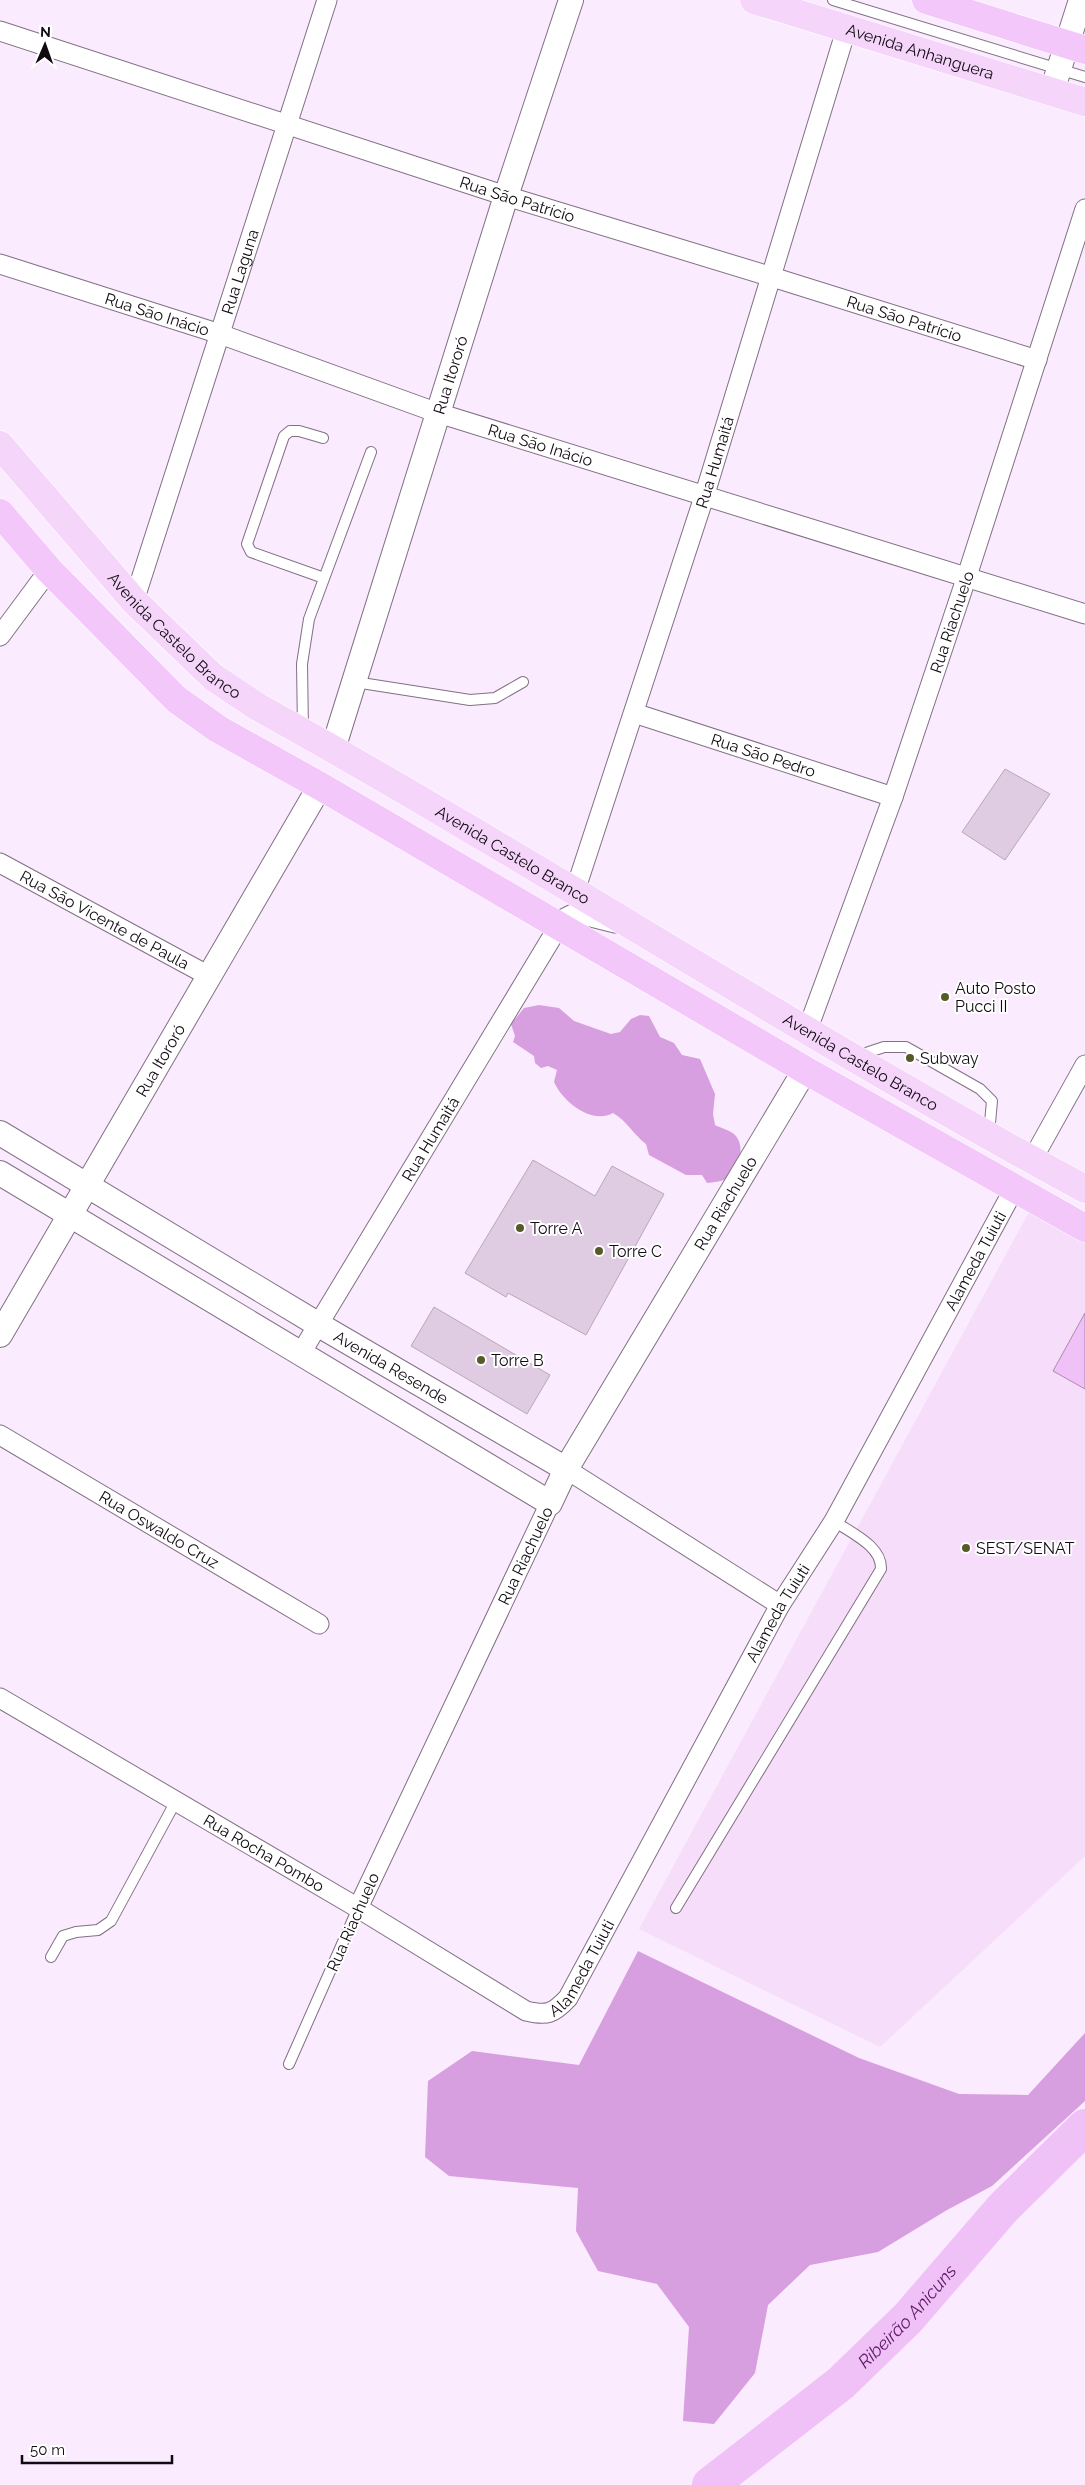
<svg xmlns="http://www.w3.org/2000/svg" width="1085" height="2485" viewBox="0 0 1085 2485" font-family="Raleway,sans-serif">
<rect width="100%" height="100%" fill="#fbebfe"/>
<!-- built -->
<path fill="#f6ddf9" d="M1029,1212l10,1 46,27v616l-205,191 -241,-118z"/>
<!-- forest -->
<path fill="#d79ee0" d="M539,1005l20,3 15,13 37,13 9,-2 11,-13 9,-4 9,1 11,21 14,6 8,12 18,4 15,35 -2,20 2,11c6,3 17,6 21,11 10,13 2,34 -10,43 -5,3 -13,3 -19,4l-5,-8h-16l-37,-20 -3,-11c-13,-10 -19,-23 -33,-31 -21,12 -50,-11 -59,-31l3,-12 -9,-4 -7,2 -6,-5 -1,-7 -21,-14 2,-6 -4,-12 13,-16z
M638,1951l221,107 100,36 69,1 57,-62v68l-93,85 -45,24 -69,42 -68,13 -42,40 -13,68 -41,51 -31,-3 6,-94 -32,-43 -59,-13 -22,-40 2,-43 -129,-12 -24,-19 3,-76 44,-30 107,14z"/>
<!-- water -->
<path fill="#f0c1f7" stroke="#ad8ab2" d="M1085,1313v76l-32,-18z"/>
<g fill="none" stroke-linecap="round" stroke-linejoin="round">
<!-- river -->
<path stroke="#f0c1f7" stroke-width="36" id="s1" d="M710,2485l131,-102 67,-65 95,-110 82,-81"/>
</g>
<!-- building -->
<path fill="#e0cce2" stroke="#b9a6bb" d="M1005,769l45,25 -45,66 -43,-28z
M533,1160l62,36 17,-30 52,28 -78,141 -78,-42 -2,4 -41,-24z
M434,1307l116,68 -23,39 -116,-68z"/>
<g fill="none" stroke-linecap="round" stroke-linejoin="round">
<defs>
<path id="service" d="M833,0l252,77
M323,438l-24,-7h-9l-6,5 -37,108 4,8 73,26
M355,682l115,18 25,-2 28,-16
M303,731l-1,-67 7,-45 62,-167
M857,1056l27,-9h22l74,42 12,12 -3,33
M676,1908l205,-339c1,-23 -30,-36 -47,-48
M51,1957l12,-21 13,-4 22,-2 13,-9 65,-120
M289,2064l69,-156"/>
<g id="minor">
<path id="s2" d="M0,31l506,165 263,80 268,84"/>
<path id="s3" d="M0,264l220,70 218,79 647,201"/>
<path id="s4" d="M134,601l193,-601"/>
<path d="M0,636l49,-66"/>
<path id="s5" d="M634,713l259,84"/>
<path id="s6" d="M0,863l209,113"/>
<path id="s7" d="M575,891l129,-394 142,-467"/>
<path id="s8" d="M807,1031l86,-234 74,-221 118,-367"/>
<path d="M1032,1160l53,-95"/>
<path id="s9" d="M301,1353l262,-434 12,-6 40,10"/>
<path id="s10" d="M0,1435l319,189"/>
<path d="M566,1469l214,136"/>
<path id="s11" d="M0,1698l358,210 168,103c21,5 27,3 42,-13l212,-393 54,-84 180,-332"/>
<path id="s12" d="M358,1908l192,-405"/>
</g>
<g id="tertiary">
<path d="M1052,91l29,-91"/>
<path id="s13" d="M333,749l173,-553 65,-196"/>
<path id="s14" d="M0,1133l319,192 247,144"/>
<path id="s15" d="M0,1173l550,330 16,-34 239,-399"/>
<path id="s16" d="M0,1335l320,-549"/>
</g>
<g id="primary">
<path id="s17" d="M754,0l331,102"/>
<path id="s18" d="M0,445l134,156 79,76 45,30c279,155 546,330 827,482"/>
</g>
<path id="trunk" d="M926,0l159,50
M0,513l49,57 127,129 42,30 102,57 485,284 280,158"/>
</defs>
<!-- service casing -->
<use href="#service" stroke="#827084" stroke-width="12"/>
<!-- minor casing -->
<use href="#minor" stroke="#827084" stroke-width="21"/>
<!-- tertiary casing -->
<use href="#tertiary" stroke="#827084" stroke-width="26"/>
<!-- primary casing -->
<use href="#primary" stroke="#fff" stroke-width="29"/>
<!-- trunk casing -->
<use href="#trunk" stroke="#fff" stroke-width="29"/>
<!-- service -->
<use href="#service" stroke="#fff" stroke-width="10"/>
<!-- minor -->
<use href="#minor" stroke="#fff" stroke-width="19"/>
<!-- tertiary -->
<use href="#tertiary" stroke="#fff" stroke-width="24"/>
<!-- primary -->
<use href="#primary" stroke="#f6d5fb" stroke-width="28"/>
<!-- trunk -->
<use href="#trunk" stroke="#f3c7fa" stroke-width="28"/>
</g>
<!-- markers -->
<g fill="#575a28" stroke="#fff" stroke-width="2">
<circle cx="945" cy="997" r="5"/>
<circle cx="910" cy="1058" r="5"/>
<circle cx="520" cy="1228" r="5"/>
<circle cx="599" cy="1251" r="5"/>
<circle cx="481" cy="1360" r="5"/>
<circle cx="966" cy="1548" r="5"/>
</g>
<g text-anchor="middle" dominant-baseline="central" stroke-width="4" stroke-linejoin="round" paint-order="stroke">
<!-- street labels -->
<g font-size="16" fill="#100a11" stroke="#fff">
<text stroke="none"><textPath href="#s17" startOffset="174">Avenida Anhanguera</textPath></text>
<text stroke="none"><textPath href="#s2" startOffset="544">Rua São Patrício</textPath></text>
<text stroke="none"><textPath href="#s4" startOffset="346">Rua Laguna</textPath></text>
<text stroke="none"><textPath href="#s3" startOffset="165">Rua São Inácio</textPath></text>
<text stroke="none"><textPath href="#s2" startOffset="949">Rua São Patrício</textPath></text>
<text stroke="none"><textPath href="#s13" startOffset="392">Rua Itororó</textPath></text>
<text stroke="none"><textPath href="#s3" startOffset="570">Rua São Inácio</textPath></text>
<text stroke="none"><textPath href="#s7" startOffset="451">Rua Humaitá</textPath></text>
<text stroke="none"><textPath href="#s8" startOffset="434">Rua Riachuelo</textPath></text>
<text stroke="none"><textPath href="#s18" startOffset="259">Avenida Castelo Branco</textPath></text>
<text stroke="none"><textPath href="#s5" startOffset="136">Rua São Pedro</textPath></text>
<text stroke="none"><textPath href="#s18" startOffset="664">Avenida Castelo Branco</textPath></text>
<text stroke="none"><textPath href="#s6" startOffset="119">Rua São Vicente de Paula</textPath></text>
<text stroke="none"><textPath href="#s16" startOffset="318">Rua Itororó</textPath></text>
<text stroke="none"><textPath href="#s18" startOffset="1069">Avenida Castelo Branco</textPath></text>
<text stroke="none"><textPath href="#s9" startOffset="250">Rua Humaitá</textPath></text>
<text stroke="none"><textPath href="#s15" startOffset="989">Rua Riachuelo</textPath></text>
<text stroke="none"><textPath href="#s11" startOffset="1502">Alameda Tuiuti</textPath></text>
<text stroke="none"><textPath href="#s14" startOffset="456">Avenida Resende</textPath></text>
<text stroke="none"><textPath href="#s10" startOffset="185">Rua Oswaldo Cruz</textPath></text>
<text stroke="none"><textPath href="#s12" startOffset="390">Rua Riachuelo</textPath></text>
<text stroke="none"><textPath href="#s11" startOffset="1098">Alameda Tuiuti</textPath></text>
<text stroke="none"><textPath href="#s11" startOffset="306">Rua Rocha Pombo</textPath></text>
<text transform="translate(353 1922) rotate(-66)">Rua Riachuelo</text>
<text stroke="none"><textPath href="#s11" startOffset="692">Alameda Tuiuti</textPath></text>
</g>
<!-- poi labels -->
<g font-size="16" fill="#100a11" stroke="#fff" text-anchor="start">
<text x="955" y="988">Auto Posto<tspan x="955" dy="18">Pucci II</tspan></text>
<text x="920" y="1058">Subway</text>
<text x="530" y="1228">Torre A</text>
<text x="609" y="1251">Torre C</text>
<text x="491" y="1360">Torre B</text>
<text x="976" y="1548">SEST/SENAT</text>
</g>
<!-- water labels -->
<g font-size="18" font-style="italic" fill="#5f1a69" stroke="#fff">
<text stroke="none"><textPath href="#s1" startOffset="260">Ribeirão Anicuns</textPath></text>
</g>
</g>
<!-- north arrow -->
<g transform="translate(45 45) rotate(2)" stroke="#ffffff" stroke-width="4" paint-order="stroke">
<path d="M0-4L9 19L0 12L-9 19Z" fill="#100a11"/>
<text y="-8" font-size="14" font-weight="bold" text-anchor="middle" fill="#100a11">N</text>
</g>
<!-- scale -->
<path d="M22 2455v8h150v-8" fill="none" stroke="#100a11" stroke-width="2.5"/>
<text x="30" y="2455" font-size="15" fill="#100a11" stroke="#ffffff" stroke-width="4" paint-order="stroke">50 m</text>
</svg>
